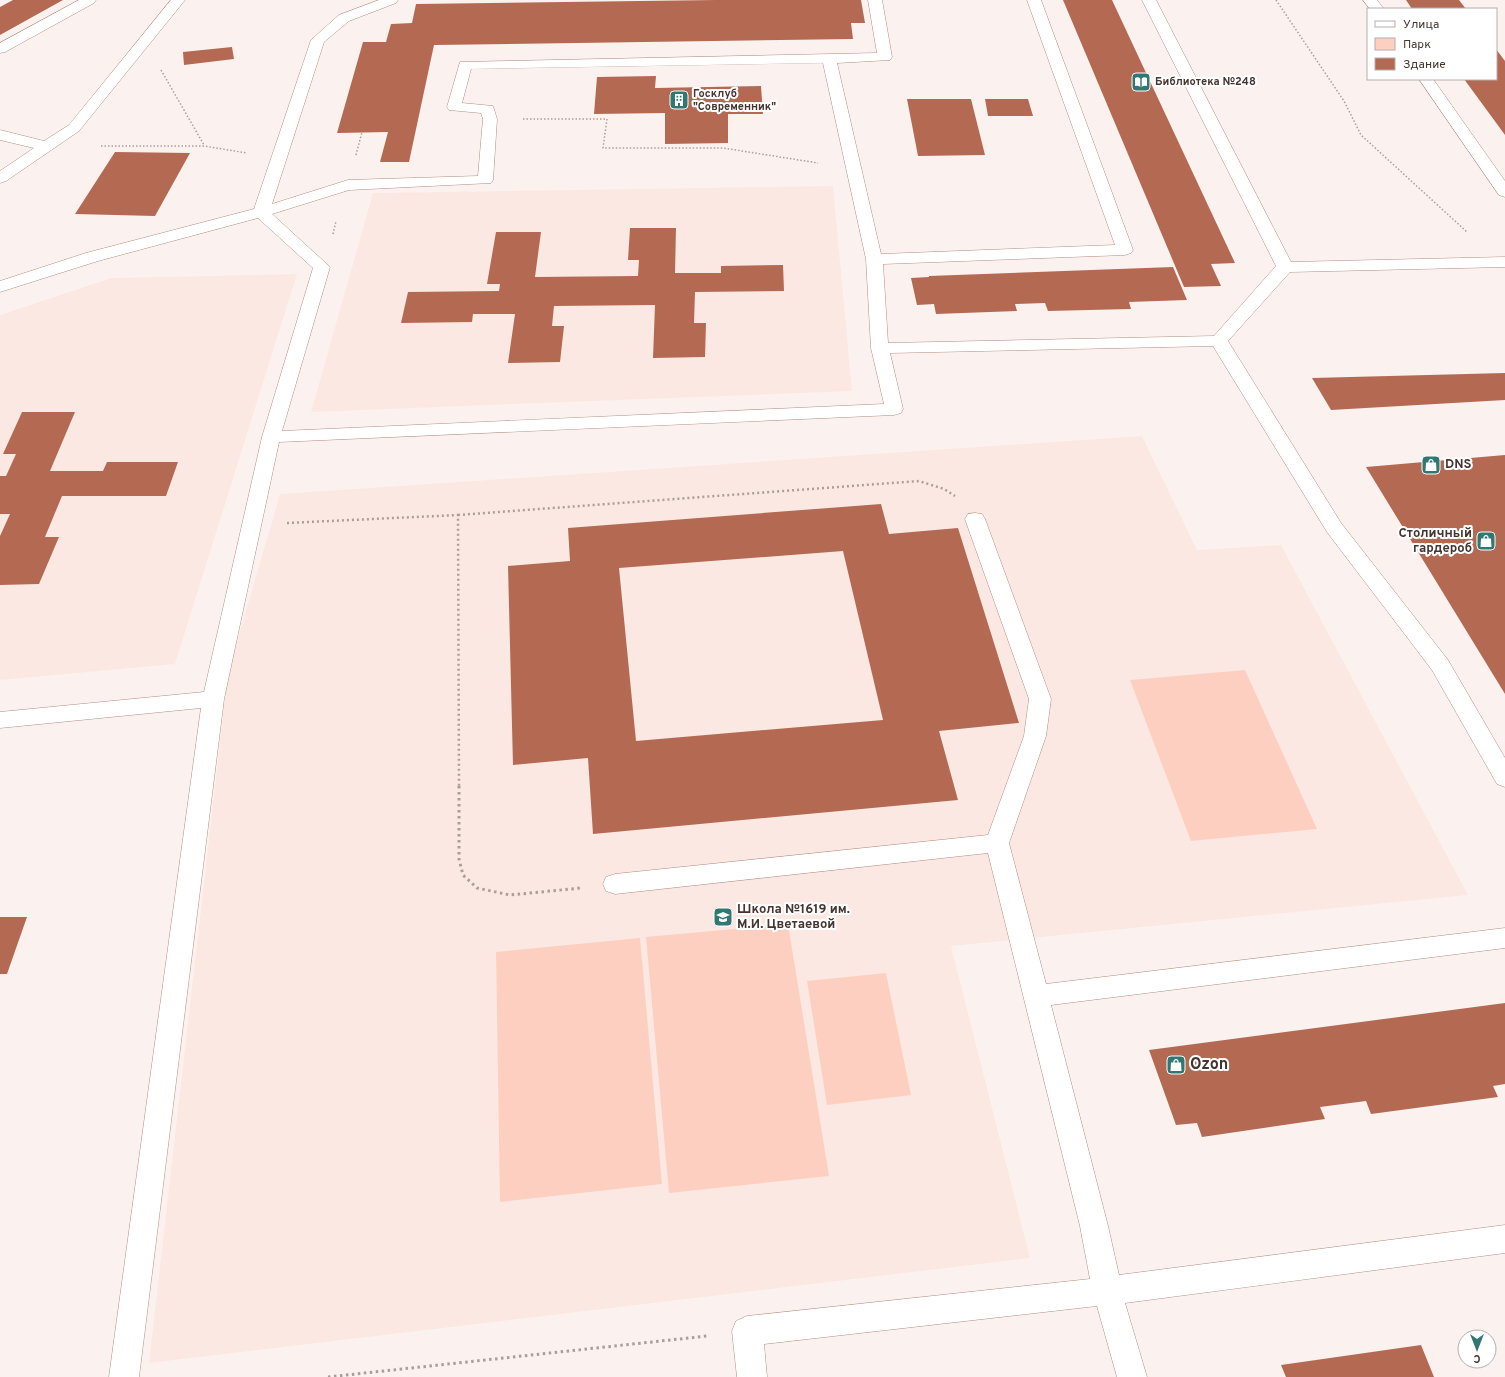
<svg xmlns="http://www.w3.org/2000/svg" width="1505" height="1377" viewBox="0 0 1505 1377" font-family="Overpass,sans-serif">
<rect width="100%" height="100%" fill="#fbf2ef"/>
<!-- built -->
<path fill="#fce8e2" d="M833,186l19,205 -541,21 62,-219z
M297,274l-122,390 -175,16v-365l111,-37z
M1142,436l55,114 84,-5 187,350 -517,51 79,312 -881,105 79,-690 52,-179z"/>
<!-- green -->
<path fill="#fdcfc1" d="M1245,670l72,159 -126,12 -61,-161z
M788,924l41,252 -160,17 -23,-256z
M640,938l22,246 -162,18 -4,-250z
M886,973l25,122 -84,10 -20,-124z"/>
<!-- building -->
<path fill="#b46953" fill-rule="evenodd" d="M13,0h50l-63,35v-28z
M716,0h145l4,23h-14l2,16 -419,6 -25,117h-29l8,-30 -51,1 26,-91h23l5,-18 21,-1 4,-19z
M1063,0h49l123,263 -24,1 10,22 -37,1z
M1406,0h53l7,9h-54z
M232,47l2,12 -50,6 -1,-13z
M1496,49l9,12v74l-41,-56h32z
M656,76l-1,12 106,-2 2,28h-35v29l-63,1v-31l-71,1 3,-37z
M907,99h64l14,56 -67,1z
M985,99h43l5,17h-45z
M115,152l75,1 -35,63 -80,-2z
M630,228h46l-1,45h46v-7l62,-1 1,26 -89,1 -1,31h12l-1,34 -52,1 2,-53 -101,1 -2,20h12l-4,36 -52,1 7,-49h-42l-1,8 -71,1 7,-31 91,-1 1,-7h-13l9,-52h45l-6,45 103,-1 1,-16h-11z
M1173,267l14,33 -58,2 2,7 -83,2 -3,-8 -30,1 2,7 -81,3 -2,-10 -17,1 -6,-27 18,-1v-1z
M1505,373v27l-174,10 -19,-32z
M22,412h53l-25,59h53l4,-9h71l-12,34h-104l-17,41h14l-20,47 -39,1v-49l10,-22h-10v-38h6l10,-22h-13z
M1505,455v239l-139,-227z
M881,504l8,30 69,-6 61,195 -80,8 19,69 -365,34 -5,-76 -75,7 -5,-199 62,-5 -2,-33zM843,551l40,169 -247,21 -17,-173z
M0,917h27l-20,57h-7z
M1505,1003v81l-12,2 5,11 -127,17 -5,-13 -46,6 5,12 -123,18 -5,-14 -21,2 -27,-75z
M1421,1345l13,32h-148l-5,-12z"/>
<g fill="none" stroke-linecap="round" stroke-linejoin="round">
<defs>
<path id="minor" d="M79,0h17l-2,3 -89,49 -5,1v-10z
M171,0h14l-106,131 -73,50 -6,2v-12l34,-23 -34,-8v-10l44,11 25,-16z
M379,0h19l-2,3 -47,18 -25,21 -52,162 76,-24 130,-4 5,-57 -2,-6 -32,-3 -2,-3 13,-45 417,-9 -9,-53h14l10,57 -2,3 -53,3 44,191 234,-9 -88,-245h14l92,250 -2,3 -6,2 -242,9 5,79 326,-7 62,-70 -134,-266h14l135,262 214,-5v10l-215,5 -62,69 113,182 107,137 57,98v29l-8,-3 -65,-114 -105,-138 -114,-186 -323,7 13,56 -2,4 -7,2 -615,27 -55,257 -85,678h-30l92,-669 -201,20v-16l204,-20 58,-255 51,-169 -55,-50 -160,43 -98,31v-11l86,-28 168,-44 57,-169 28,-25zM823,63l43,196 5,89 13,56 -602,27 48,-164 -58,-53 77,-24 142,-7 2,-3 4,-61 -4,-13 -31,-3 9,-34z
M1363,0h14l7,9h-14z
M1419,79h14l72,102v16l-6,-2z
M975,513l7,1 3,5 66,180 -5,37 -37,107 37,141 459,-56v20l-454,57 57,221 11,49 386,-50v28l-380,50 22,74h-30l-20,-71 -333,38 3,33h-30l-5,-46 4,-10 11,-5 343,-37 -10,-53 -92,-373 -373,41 -9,-3 -3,-7 3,-7 9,-3 373,-39 36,-99 5,-37 -64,-180 3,-5z"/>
</defs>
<!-- minor casing -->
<use href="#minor" stroke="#b38d81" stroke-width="1"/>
<!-- path-far2 -->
<path stroke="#aa9e9a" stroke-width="1.5" stroke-dasharray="1.5 2" stroke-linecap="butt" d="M1276,0l68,101 17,34 106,97
M161,70l43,75
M523,119h84l-4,29h120l95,15
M101,146h103l43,7
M356,155l6,-23
M333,234l3,-13"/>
<!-- path-far1 -->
<path stroke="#aa9e9a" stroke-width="2.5" stroke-dasharray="2 3" stroke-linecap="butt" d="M458,515l461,-34 25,8 11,7
M287,523l171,-8 1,272"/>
<!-- path -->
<path stroke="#aa9e9a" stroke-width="3" stroke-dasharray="2.5 3.5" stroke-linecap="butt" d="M459,786v73l4,16 14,13 33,7 71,-7
M328,1377l379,-41"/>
<!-- minor -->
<use href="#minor" fill="#fff" fill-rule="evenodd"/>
</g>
<!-- icons -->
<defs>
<symbol id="library-square" viewBox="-11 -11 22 22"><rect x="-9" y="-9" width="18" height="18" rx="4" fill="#307871" stroke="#fff"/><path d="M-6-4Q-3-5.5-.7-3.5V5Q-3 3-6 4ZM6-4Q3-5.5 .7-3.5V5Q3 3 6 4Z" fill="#fff"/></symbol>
<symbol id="building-square" viewBox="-11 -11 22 22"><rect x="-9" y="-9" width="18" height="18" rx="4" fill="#307871" stroke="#fff"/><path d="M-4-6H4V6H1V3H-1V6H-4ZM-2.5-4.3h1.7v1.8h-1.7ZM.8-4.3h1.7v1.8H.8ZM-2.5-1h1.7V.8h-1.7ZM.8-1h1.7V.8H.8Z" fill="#fff"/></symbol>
<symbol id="shop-square" viewBox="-11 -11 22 22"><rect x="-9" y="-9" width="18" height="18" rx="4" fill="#307871" stroke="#fff"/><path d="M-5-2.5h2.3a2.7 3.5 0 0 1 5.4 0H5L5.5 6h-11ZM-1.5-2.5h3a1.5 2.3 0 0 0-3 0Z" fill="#fff"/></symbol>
<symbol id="school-square" viewBox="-11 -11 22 22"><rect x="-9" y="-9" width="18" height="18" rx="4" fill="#307871" stroke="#fff"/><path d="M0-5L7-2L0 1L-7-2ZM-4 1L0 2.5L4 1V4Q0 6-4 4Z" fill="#fff"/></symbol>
</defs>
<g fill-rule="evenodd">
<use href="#library-square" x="1130" y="71" width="22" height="22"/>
<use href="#building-square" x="668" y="89" width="22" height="22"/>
<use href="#shop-square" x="1420" y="454" width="22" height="22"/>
<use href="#shop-square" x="1475" y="530" width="22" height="22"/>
<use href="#school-square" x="712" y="906" width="22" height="22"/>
<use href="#shop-square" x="1165" y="1054" width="22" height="22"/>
</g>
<g text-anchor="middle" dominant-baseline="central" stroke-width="4" stroke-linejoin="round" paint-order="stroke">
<!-- far-poi labels -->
<g font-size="11" font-weight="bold" fill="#453530" stroke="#fff" text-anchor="start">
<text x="1155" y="82">Библиотека №248</text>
<text x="693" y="94">Госклуб<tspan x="693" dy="13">"Современник"</tspan></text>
</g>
<!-- poi labels -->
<g font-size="13" font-weight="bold" fill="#453530" stroke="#fff" text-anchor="start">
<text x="1445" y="465">DNS</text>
<text x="1472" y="534" text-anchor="end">Столичный<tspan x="1472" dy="15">гардероб</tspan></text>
<text x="737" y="910">Школа №1619 им.<tspan x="737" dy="15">М.И. Цветаевой</tspan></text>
</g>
<!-- near-poi labels -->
<g font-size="16" font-weight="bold" fill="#453530" stroke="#fff" text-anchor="start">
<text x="1190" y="1065">Ozon</text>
</g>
</g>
<!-- legend -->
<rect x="1367" y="8" width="130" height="72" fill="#ffffff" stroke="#b5aeac"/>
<rect x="1375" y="21" width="20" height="6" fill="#ffffff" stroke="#b5aeac"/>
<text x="1403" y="28" font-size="12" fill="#453530">Улица</text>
<rect x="1375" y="38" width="20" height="12" fill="#fdcfc1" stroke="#b5aeac"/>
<text x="1403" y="48" font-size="12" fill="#453530">Парк</text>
<rect x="1375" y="58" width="20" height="12" fill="#b46953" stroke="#b5aeac"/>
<text x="1403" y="68" font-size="12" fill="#453530">Здание</text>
<!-- north arrow -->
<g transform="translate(1477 1349) rotate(180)"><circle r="19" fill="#ffffff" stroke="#b5aeac"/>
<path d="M0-3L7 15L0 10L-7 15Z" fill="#307871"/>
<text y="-6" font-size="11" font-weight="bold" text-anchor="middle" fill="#453530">С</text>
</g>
</svg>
